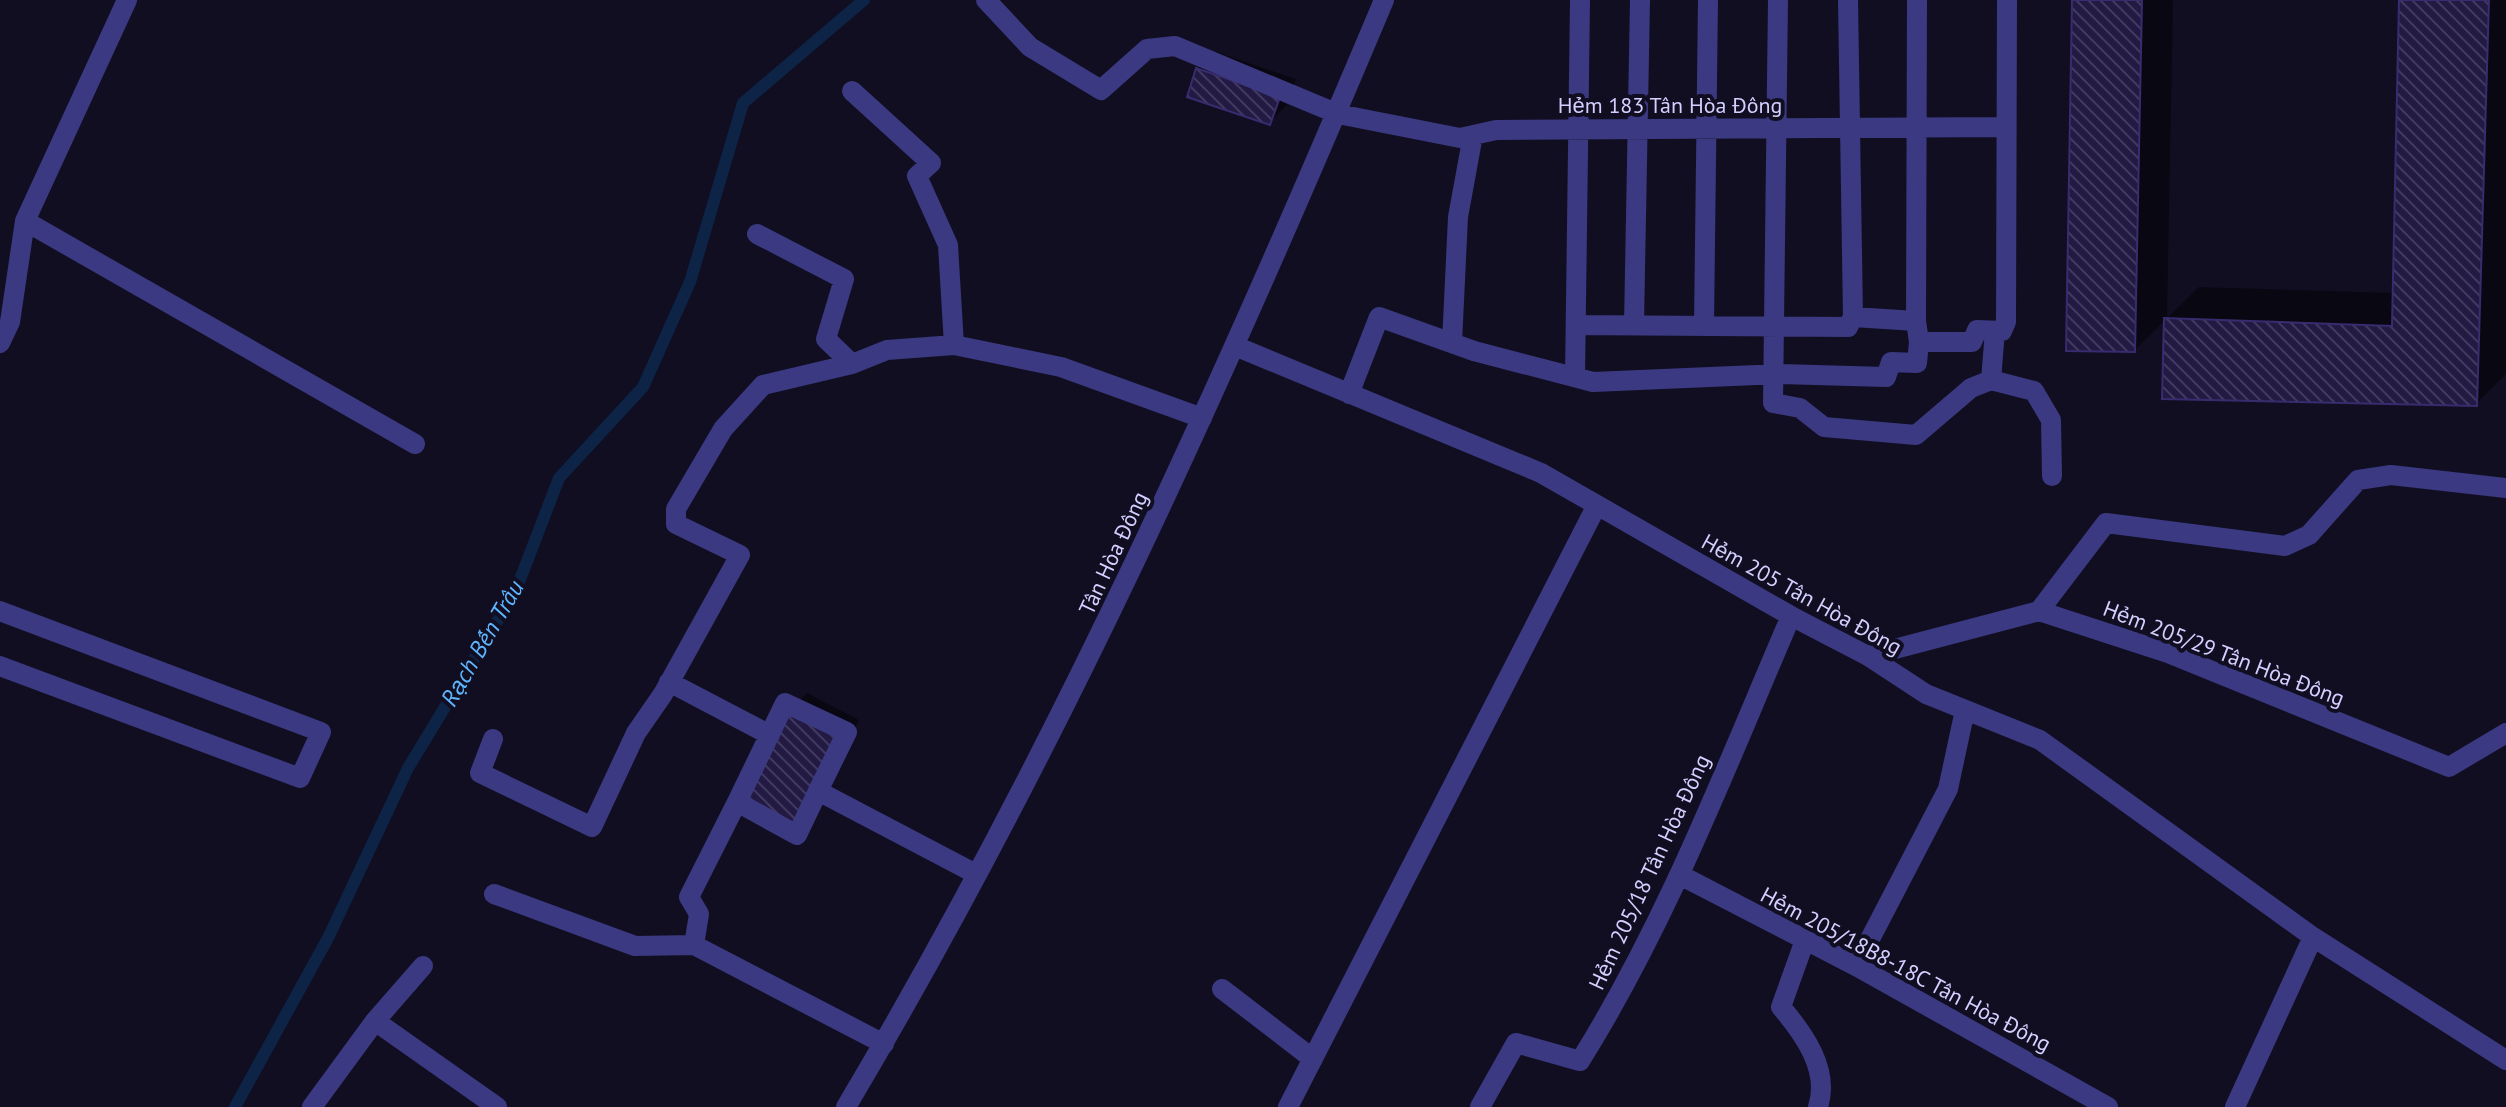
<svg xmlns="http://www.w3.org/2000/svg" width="2506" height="1107" viewBox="0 0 2506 1107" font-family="'PT Sans',sans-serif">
<defs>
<pattern id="building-back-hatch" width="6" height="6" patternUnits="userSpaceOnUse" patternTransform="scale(2)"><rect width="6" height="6" fill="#221a43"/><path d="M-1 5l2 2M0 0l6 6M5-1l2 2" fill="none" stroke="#413a5f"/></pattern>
</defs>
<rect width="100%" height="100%" fill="#110e22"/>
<!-- shadow -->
<path fill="#0007" d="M2074,0h99l-6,318 32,-31 196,6 6,-293h105v374l-30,30 -310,-85 -31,31z
M1216,52l80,27 -9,26 -18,18 -71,-54z
M807,693l52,27 -49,87 -20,-97z"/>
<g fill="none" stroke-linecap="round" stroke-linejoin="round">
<!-- stream -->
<path stroke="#0d2447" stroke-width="12" d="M235,1107l93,-169 80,-170 108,-178 43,-112 84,-91 47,-105 53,-179 121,-103"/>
</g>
<!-- building -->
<path fill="url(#building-back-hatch)" stroke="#382c6f" stroke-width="2" d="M2072,0h70l-7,352 -69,-1z
M2399,0h90l-12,406 -315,-7 2,-81 228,8z
M1196,68l84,29 -10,28 -83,-28z
M788,709l55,29 -50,89 -53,-31z"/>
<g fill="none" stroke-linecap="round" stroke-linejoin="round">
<!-- minor -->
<path stroke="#3b3981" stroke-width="20" d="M986,0l44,47 71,43 46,-41 28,-3 163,68 122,24 36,-8 510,-3
M1778,0l-5,403 27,5 24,19 92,8 55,-47 20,-8 43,11 17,29 1,56
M1848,0l5,317
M852,91l79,72 -14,13 31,69 6,100
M25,221l390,223
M757,234l87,45 -18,60 26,25
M1916,321l1,-321
M1577,325l271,2 5,-10 63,4 3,21
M1634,325l6,-325
M1704,325l4,-325
M0,343l10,-21 15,-101 102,-221
M1452,343l6,-126 15,-82
M1235,346l306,127 250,143 77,40 58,38 114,46 273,197 193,123
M1575,377l5,-377
M1991,380l4,-49
M1349,394l30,-77 95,34 119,31 187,-8 106,3 5,-15 26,1 2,-21h53l5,-12 25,1 4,-9 1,-322
M0,611l321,121 -21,46 -300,-112
M2039,611l67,-88 179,23 24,-11 49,-55 33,-5 115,13
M1868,656l171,-45 129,42 281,114 57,-34
M669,682l101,53
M493,739l-13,34 112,54 44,-94 27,-39 77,-139 -64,-31v-15l47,-80 40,-44 89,-21 35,-14 67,-5 107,22 141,51
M818,791l-21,44 -60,-33 48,-99 62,29 -29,59 158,83
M1680,875l176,91 252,141
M494,894l141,52 59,-1 190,99
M1805,940l-24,67c23,27 49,63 37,100
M694,945l5,-31 -10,-17 48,-95
M423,966l-48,55 122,86
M1856,966l92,-177 17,-79
M1222,989l91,70
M312,1107l63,-86
M846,1107c210,-353 379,-729 538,-1107
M1288,1107l309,-602
M1480,1107l36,-64 64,18c87,-139 146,-294 211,-445
M2235,1107l78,-170"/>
</g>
<g text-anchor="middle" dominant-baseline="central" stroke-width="8" stroke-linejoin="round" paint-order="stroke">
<!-- street labels -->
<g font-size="22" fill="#d4cfff" stroke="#110e22">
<text x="1670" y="105">Hẻm 183 Tân Hòa Đông</text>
<text transform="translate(1113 553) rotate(-65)">Tân Hòa Đông</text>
<text transform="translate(1802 594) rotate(29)">Hẻm 205 Tân Hòa Đông</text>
<text transform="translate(2224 653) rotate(21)">Hẻm 205/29 Tân Hòa Đông</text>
<text transform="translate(1649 872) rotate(-65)">Hẻm 205/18 Tân Hòa Đông</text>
<text transform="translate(1906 969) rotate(28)">Hẻm 205/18B8-18C Tân Hòa Đông</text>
</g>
<!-- water labels -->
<g font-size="24" font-style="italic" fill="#5eb6fe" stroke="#110e22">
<text transform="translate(482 643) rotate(-60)">Rạch Bến Trâu</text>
</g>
</g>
</svg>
